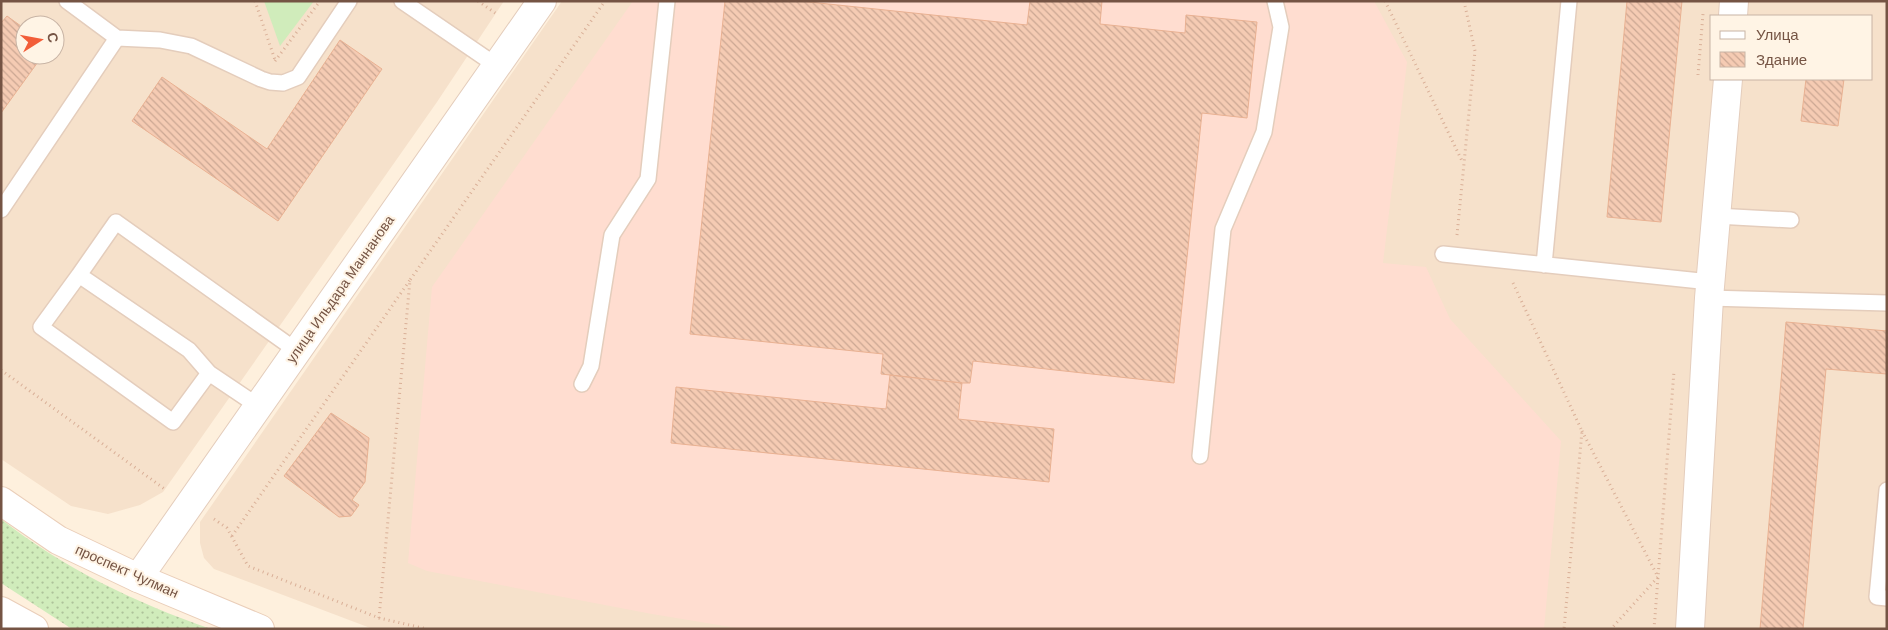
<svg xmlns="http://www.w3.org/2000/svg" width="1888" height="630" viewBox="0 0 1888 630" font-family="'DM Sans',sans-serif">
<defs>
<pattern id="grass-dots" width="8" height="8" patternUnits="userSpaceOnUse" patternTransform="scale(1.25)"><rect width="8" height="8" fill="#d0ecbb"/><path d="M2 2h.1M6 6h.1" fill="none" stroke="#adc29a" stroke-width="1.8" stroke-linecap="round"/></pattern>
<pattern id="building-back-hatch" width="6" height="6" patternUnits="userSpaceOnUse" patternTransform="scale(1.25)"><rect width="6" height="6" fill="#f5cbb3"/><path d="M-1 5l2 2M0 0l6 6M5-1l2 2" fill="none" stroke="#cba793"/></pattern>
</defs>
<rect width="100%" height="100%" fill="#fef0dd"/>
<!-- residential -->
<path fill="#f6e1cb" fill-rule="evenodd" d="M1,1h503l-67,101 -274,390 -23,13 -32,9 -37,-8 -70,-47zM25,25h30v30h-30z
M562,1h1325v628h-1514l-159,-60 -10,-11 -4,-15v-21zM1712,16h160v63h-160z"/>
<!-- commercial -->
<path fill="#ffddd0" d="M633,1h741l33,61 -24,201 43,4 24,52 111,122 -17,188h-801l-91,-15 -225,-43 -19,-8 24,-276z"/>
<!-- grass -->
<path fill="url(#grass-dots)" d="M1,519c62,49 135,84 210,110h-139l-71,-46z"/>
<!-- park -->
<path fill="#d0ecbb" d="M264,1h50l-34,45z"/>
<!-- building -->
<path fill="url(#building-back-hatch)" stroke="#e9b192" d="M725,1h75l227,24 3,-24h72l-2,23 85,9 1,-18 71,7 -10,96 -45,-5 -28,270 -201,-22 -3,22h-8l-81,-9 2,-20 -193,-20z
M1627,1h55l-21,221 -54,-5z
M7,16l18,13v26h18l-42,58v-90z
M340,40l42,29 -104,152 -146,-100 30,-44 105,72z
M1806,79h38l-6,47 -37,-5z
M1786,322l101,9v43l-61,-5 -23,260h-43z
M890,375l72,8 -4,36 96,10 -5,53 -378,-39 5,-56 210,22z
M331,413l38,25 -4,44 -13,18 7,5 -8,11 -12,1 -55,-41z"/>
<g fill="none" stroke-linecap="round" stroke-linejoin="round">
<defs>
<path id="service" d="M402,1l95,65
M117,38l43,2 31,6 70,33 9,3 13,1 15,-6 51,-76
M1,210l116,-172 -50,-37
M1716,216l75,4
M1443,254l267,28
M1544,265l25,-264
M79,275l-38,52 132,95 36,-49
M1709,298l178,5
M582,384l9,-18 21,-131 36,-56 19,-178
M258,406l-49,-33 -20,-23 -110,-75 37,-53 181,129
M1200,456l23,-227 41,-97 17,-105 -6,-26
M1887,490l-10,107 10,1"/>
<path id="minor" d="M1733,16l1,-15
M138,578l404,-577
M1690,629l19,-331 19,-219"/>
<path id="secondary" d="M1,501l57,39 80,38 122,51
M1,611l33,18"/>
</defs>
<!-- service casing -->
<use href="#service" stroke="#e4cdbc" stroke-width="18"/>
<!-- minor casing -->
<use href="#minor" stroke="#e4cdbc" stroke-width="30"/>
<!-- secondary casing -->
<use href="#secondary" stroke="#eaceb9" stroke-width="30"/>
<!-- path -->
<path stroke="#d9af97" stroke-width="3" stroke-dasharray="1 4" stroke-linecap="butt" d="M255,1l20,59
M478,1l20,14
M1385,1l78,162
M275,61l45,-60
M1698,75l5,-61
M1457,235l18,-184 -11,-50
M1513,283l69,148 -18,198
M1,370l165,120
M1582,431l76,146 -47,52
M214,519l13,9 21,38 131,52 48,11
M232,536l178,-256
M379,618l31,-338 195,-279
M1654,629l20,-258"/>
<!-- service -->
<use href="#service" stroke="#fff" stroke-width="15"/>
<!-- minor -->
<use href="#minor" stroke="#fff" stroke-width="28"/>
<!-- secondary -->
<use href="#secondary" stroke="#fff" stroke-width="28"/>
</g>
<g text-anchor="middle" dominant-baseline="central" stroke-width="4" stroke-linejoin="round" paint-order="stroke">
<!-- street labels -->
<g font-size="14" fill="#755444" stroke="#fff4e5">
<text transform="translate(340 289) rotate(-55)">улица Ильдара Маннанова</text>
<text transform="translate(127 571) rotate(24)">проспект Чулман</text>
</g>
</g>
<!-- border -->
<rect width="1888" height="630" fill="none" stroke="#755444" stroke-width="5"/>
<!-- legend -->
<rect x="1710" y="15" width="162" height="65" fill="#fff4e5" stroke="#c8b4a5"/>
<rect x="1720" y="31" width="25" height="8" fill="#ffffff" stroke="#c8b4a5"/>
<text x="1756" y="40" font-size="15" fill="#755444">Улица</text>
<rect x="1720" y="52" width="25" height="15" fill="url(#building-back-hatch)" stroke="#c8b4a5"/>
<text x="1756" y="65" font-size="15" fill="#755444">Здание</text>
<!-- north arrow -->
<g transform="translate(40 40) rotate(79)"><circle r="24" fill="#fff4e5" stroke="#c8b4a5"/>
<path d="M0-4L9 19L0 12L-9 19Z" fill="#f25d38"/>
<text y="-8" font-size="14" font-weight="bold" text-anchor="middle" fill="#755444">С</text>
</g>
</svg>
